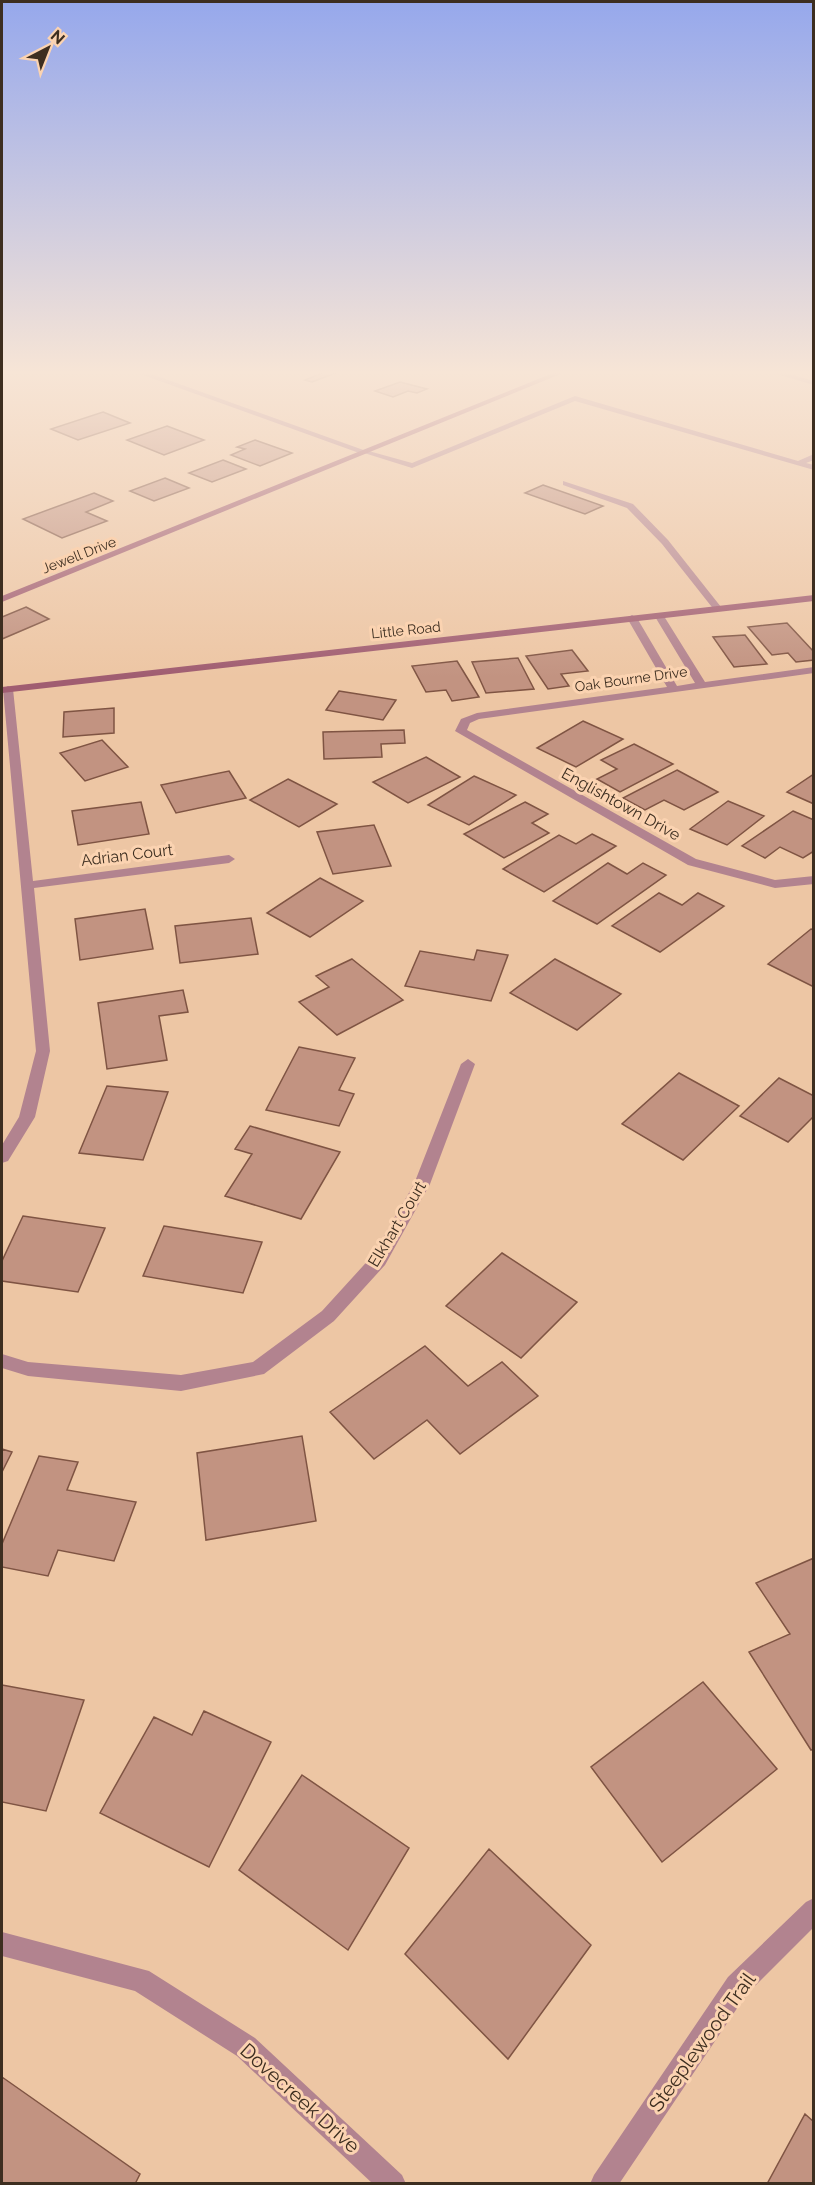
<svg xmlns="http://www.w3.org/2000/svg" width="815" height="2185" viewBox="0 0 815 2185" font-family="Raleway,sans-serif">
<rect width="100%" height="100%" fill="#edc6a4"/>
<!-- building -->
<path fill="#c29381" stroke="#7f5443" stroke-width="1.5" d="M327,371h14l-29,11 -7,-2z
M400,382l27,7 -10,4 -9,-2 -15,6 -18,-6z
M103,412l27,11 -52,17 -27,-11z
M167,426l37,14 -40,15 -37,-15z
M255,440l37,13 -32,13 -29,-11 14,-6 -8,-2z
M223,460l23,9 -34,13 -23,-9z
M165,478l24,10 -35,13 -24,-10z
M543,485l60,21 -18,8 -60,-21z
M94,493l19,8 -27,11 21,9 -45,17 -39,-19z
M26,607l23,12 -47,20v-22z
M787,623l27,29v8l-18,2 -8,-9 -16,2 -24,-28z
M745,635l22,29 -33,3 -21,-30z
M572,650l16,21 -27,3 8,12 -21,3 -22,-33z
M518,658l16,31 -48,4 -14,-31z
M457,661l22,36 -27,4 -6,-11 -20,2 -14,-26z
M339,691l57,9 -13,20 -57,-10z
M114,708v25l-51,4 1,-25z
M583,721l40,18 -47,28 -39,-19z
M404,730l1,13 -24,1 1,13 -58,2 -1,-27z
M102,740l26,27 -43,14 -25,-28z
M634,744l39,20 -53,28 -23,-13 20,-10 -16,-9z
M426,757l34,20 -52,26 -35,-21z
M677,770l41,22 -34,18 -20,-10 -19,10 -22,-12z
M229,771l17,27 -70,15 -15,-28z
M814,774v30l-27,-12z
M474,776l42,19 -47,30 -41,-20z
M288,779l49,25 -38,23 -49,-27z
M728,801l36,15 -37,29 -37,-16z
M141,802l8,32 -71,11 -6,-34z
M525,802l23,12 -16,9 17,10 -45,25 -40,-24z
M793,811l21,9v31l-11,7 -23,-11 -15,11 -23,-12z
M374,825l17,41 -58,8 -16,-42z
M592,834l24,12 -72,46 -41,-23 56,-34 17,9z
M608,863l19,11 16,-11 23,12 -69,49 -44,-23z
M320,878l43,23 -53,36 -43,-24z
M659,893l23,12 16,-12 26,13 -64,46 -48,-26z
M145,909l8,40 -73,11 -5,-41z
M251,918l7,36 -78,9 -5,-37z
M811,929l3,1v57l-46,-23z
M477,950l31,5 -17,46 -86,-15 15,-35 54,9z
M352,959l51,41 -66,35 -38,-33 30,-15 -13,-11z
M555,959l66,35 -44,36 -67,-37z
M183,990l5,22 -29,4 8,44 -60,9 -9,-66z
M299,1047l56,11 -16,32 15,4 -15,32 -73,-16z
M679,1073l60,33 -56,54 -61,-36z
M779,1078l35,18v20l-26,26 -48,-26z
M107,1086l61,6 -25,68 -64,-7z
M250,1126l90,26 -39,67 -76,-23 27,-42 -17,-5z
M23,1216l82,12 -27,64 -76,-11v-20z
M164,1226l98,16 -19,51 -100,-17z
M502,1253l75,49 -56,56 -75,-52z
M425,1346l43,40 34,-24 36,34 -78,58 -33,-34 -53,39 -44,-47z
M302,1436l14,85 -110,19 -9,-87z
M2,1449l10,3 -10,20z
M39,1456l39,6 -11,28 69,12 -22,59 -56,-11 -10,26 -46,-9v-23z
M814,1558v191l-3,1 -62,-98 41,-18 -34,-51z
M703,1682l74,87 -115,93 -71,-95z
M2,1685l82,15 -38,111 -44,-9z
M204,1711l67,31 -62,125 -109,-54 54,-96 38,18z
M302,1775l107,73 -61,102 -109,-80z
M489,1849l102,96 -83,114 -103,-105z
M2,2077l138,97 -5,10h-133z
M805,2114l9,8v62h-47z"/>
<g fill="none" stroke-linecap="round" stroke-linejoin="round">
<!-- lane -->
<path fill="#b2838f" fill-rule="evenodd" d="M766,371h13l35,10v4z
M575,396l223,65 16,-7v6l-8,3 8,2v5l-239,-69 -163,67 -51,-16 4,-2 47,13z
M563,481l70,23 35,36 53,67v4h-6l-53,-67 -35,-36 -64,-23z"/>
<!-- street -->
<path fill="#b2838f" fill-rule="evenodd" d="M132,371h11l226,81 -7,2z
M656,613h6l43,69 109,-15v6l-335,46 -9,4 -3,7 229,129 79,21 39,-4v8l-39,4 -87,-23 -233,-134 6,-12 16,-6 190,-26 -40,-69 5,-3 5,3 40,68 18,-3 -41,-68z
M8,686l5,3 20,192 196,-26 6,4 -6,4 -195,25 16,163 -15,66 -27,44 -6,2v-18l17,-28 17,-66 -33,-362z
M468,1059l7,5 -45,120 -45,81 -51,56 -70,53 -83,17 -153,-15 -26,-8v-14l26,8 153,13 72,-13 69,-51 51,-56 41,-71 47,-120z
M814,1898v29l-68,68 -127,189h-29l4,-9 134,-198 78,-75z
M2,1932l147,39 106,67 147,137 4,9h-33l-136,-128 -102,-65 -133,-35z"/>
<!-- secondary -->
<path fill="#a05d71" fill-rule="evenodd" d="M558,371h10l-566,231v-6z
M814,595v6l-812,92v-6z"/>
</g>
<!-- sky -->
<linearGradient id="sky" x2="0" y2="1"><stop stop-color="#96a8ec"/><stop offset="0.55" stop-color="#f7e5d6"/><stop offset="1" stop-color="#f7e5d6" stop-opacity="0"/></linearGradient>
<rect width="815" height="677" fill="url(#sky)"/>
<g text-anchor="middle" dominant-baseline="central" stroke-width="6" stroke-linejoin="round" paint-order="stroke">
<!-- far-street labels -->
<g font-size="14" fill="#3d2e20" stroke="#fbd3b1">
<text transform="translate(79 555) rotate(-21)">Jewell Drive</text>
<text transform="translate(406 630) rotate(-6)">Little Road</text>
<text transform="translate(631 679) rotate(-8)">Oak Bourne Drive</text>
</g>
<!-- street labels -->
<g font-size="16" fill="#3d2e20" stroke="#fbd3b1">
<text transform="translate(621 804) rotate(29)">Englishtown Drive</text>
<text transform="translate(127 855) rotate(-7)">Adrian Court</text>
<text transform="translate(397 1224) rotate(-59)">Elkhart Court</text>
</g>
<!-- near-street labels -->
<g font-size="20" fill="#3d2e20" stroke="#fbd3b1">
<text transform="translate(702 2042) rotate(-54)">Steeplewood Trail</text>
<text transform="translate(300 2098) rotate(42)">Dovecreek Drive</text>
</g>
</g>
<!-- border -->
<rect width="815" height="2185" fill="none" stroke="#3d2e20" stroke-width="6"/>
<!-- north arrow -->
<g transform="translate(48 48) rotate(42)" stroke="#fbd3b1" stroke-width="4.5" paint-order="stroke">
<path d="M0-4.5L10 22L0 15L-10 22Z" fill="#3d2e20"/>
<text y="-9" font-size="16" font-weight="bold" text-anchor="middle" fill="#3d2e20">N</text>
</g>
</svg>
